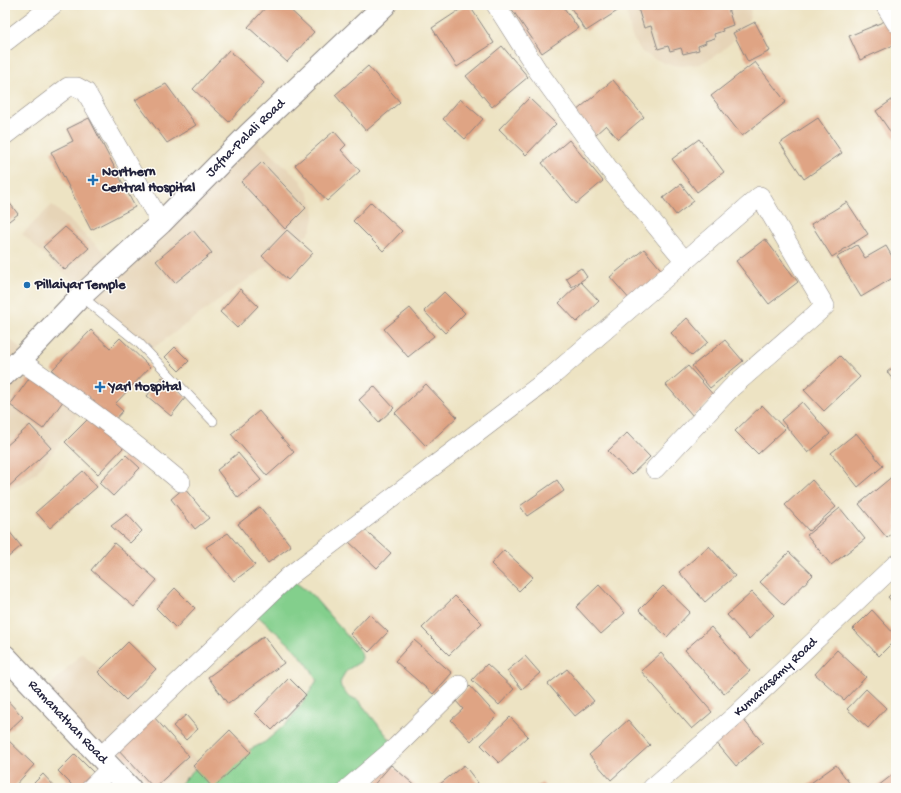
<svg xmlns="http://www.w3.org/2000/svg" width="901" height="793" viewBox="0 0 901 793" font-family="'Gochi Hand',sans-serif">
<rect width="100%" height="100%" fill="#fdfcf7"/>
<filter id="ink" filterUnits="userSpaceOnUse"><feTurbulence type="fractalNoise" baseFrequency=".025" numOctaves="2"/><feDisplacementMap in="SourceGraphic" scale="8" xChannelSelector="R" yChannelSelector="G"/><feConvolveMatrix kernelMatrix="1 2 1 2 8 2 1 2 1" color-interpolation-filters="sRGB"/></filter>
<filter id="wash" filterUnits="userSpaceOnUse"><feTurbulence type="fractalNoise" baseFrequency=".012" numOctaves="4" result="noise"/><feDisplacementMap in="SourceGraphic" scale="16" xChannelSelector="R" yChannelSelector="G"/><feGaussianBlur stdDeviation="0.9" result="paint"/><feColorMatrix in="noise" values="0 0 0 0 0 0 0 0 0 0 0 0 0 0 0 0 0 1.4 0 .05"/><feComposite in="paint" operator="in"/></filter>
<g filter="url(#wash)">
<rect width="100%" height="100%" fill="#ede3c3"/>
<!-- built -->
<path fill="#e6d4b7" d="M625,5h126l-1,12 -8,13 -10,12 -14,12 -18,10 -18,2 -15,-2 -12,-5 -13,-7 -10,-15z
M249,134l17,15 34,31 8,13 6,14v11l-3,12 -17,19 -53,35 -93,68 -126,-118 30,-29 64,58z
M5,334l75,73 -13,26 -30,39 -16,12 -16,7z
M82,653l66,57 52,54 -24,24h-46l-89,-93z"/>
<!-- green -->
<path fill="#83cf8c" stroke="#527864" d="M288,577l23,17 50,58 1,6 -2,4 -13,8 -4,6 -3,7 1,4 6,8 12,6 37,46 -48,41h-172l24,-24 33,-6 32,-16 23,-20 16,-21 13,-21c-14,-28 -42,-48 -65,-69z"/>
<g id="blocks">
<!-- building -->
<path fill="#dfa484" d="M268,5h17l29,27 -27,30 -39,-35z
M467,5h2l25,38 -37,24 -25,-39z
M509,5h53l16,23 -36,25z
M569,5h52l1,3 -36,23z
M637,5h90l6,20 -11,4 1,2 -9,3 1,4 -10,3 1,2 -8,3 1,4 -16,4 -2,-6 -11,3 -2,-5 -10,3 -7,-23 -7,2z
M890,19l6,13v12l-36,16 -11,-24z
M755,22l15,29 -22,11 -15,-29z
M502,46l26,31 -36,30 -26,-31z
M229,50l35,33 -35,39 -36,-33z
M755,62l31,40 -44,34 -31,-40z
M368,66l32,36 -34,29 -31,-36z
M613,80l31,37 -26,22 -12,-14 -11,10 -20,-23z
M166,84l30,41 -29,18 -32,-43z
M896,97v43l-20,-29z
M529,98l27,26 -30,31 -27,-26z
M460,99l23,20 -18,20 -22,-20z
M89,118l46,89 -44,23 -40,-78 22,-11 -6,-12z
M818,118l24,35 -38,26 -24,-36z
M334,131l12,14 -5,5 19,21 -33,30 -32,-36z
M699,139l25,33 -27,20 -25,-33z
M569,140l34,41 -27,23 -34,-41z
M262,162l44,46 -21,21 -44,-47z
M681,184l13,17 -18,14 -13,-17z
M5,197l13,17 -13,10z
M371,202l31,29 -19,20 -30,-30z
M847,202l21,32 -36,23 -21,-33z
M65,227l24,21 -24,22 -22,-23z
M193,230l19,23 -37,30 -19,-22z
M287,230l26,23 -25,27 -26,-24z
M765,239l33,43 -29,22 -33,-43z
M857,245l8,13 21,-12 10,17v13l-35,21 -24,-40z
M644,249l20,24 -33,28 -21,-24z
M581,268l6,9 -15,10 -6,-9z
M581,282l18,19 -22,21 -18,-19z
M240,289l18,17 -21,22 -17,-16z
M444,292l21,21 -20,20 -21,-22z
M410,308l24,28 -26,21 -24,-28z
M687,318l21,24 -16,14 -21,-23z
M91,330l19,18 10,-10 30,29 -35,37 8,7 -13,14 -58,-55z
M725,340l18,21 -33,27 -18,-22z
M175,347l14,14 -10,10 -14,-14z
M840,356l20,21 -36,34 -20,-21z
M896,365v19l-9,-12z
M688,366l27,31 -22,19 -27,-31z
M33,373l33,24 -23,32 -33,-24z
M162,377l24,20 -15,19 -24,-20z
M426,384l31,33 -31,29 -31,-33z
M374,386l20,22 -15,14 -20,-22z
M802,402l28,32 -22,19 -27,-33z
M762,405l23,24 -27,25 -23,-23z
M259,411l35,41 -27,24 -36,-42z
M92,415l33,31 -27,28 -33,-32z
M30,425l21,23 -46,42v-43z
M627,433l23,24 -19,18 -23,-24z
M856,433l27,33 -25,21 -27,-34z
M238,453l23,27 -23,18 -21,-28z
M126,455l14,13 -27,28 -14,-13z
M83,471l14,16 -47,41 -14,-16z
M894,475l2,2v53l-9,8 -28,-34z
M557,480l7,11 -37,25 -7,-10z
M812,480l24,27 -27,24 -24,-26z
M184,488l25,30 -14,11 -24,-30z
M260,507l31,39 -23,17 -30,-39z
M840,508l25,31 -34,26 -24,-30z
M127,514l15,17 -12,12 -19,-17z
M361,526l30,27 -14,15 -29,-27z
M8,530l13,16 -16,14v-28z
M228,533l27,32 -21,16 -28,-34z
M114,543l43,37 -23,27 -43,-37z
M709,546l26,30 -30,26 -26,-30z
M504,550l29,27 -14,14 -28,-27z
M789,552l24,23 -29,30 -24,-23z
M599,585l26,28 -24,21 -25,-27z
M663,586l27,26 -23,25 -28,-27z
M175,588l20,20 -19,20 -20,-20z
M896,590v16l-8,-9z
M752,592l22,23 -25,24 -22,-24z
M455,596l27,27 -33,32 -27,-27z
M872,610l24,26v3l-17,17 -26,-27z
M369,614l19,18 -19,20 -19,-18z
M711,627l39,44 -26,23 -39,-44z
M264,636l20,27 -56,41 -20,-27z
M414,640l38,33 -19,21 -38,-33z
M128,642l28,27 -30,31 -28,-28z
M837,650l29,27 -22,23 -29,-26z
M661,653l51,59 -20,17 -51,-58z
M525,656l15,17 -18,16 -15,-18z
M487,664l27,25 -15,16 -27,-25z
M567,669l27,32 -19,15 -27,-32z
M289,678l17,17 -34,35 -17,-17z
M470,686l27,30 -26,25 -20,-21 12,-11 -8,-9z
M866,689l20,19 -18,20 -21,-19z
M5,698l18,19 -18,17z
M186,715l12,14 -12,11 -13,-14z
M153,716l36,40 -35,32 -37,-40z
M510,717l18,19 -29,27 -18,-18z
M742,718l21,25 -27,23 -21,-25z
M628,720l22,25 -39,35 -22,-25z
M230,730l21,22 -38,36 -20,-22z
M7,739l27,26 -21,23h-8v-47z
M75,754l20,20 -14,14h-6l-17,-17z
M391,765l27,23h-47z
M464,765l14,18 -6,5h-37z
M836,765l17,23h-43l-2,-3z
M896,772v16h-16l-2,-2z
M43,774l13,14h-27z
M542,783l4,5h-12z"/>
</g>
</g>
<g filter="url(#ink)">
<use href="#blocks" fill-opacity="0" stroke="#88827f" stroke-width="1"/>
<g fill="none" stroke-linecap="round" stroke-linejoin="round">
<defs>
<path id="lane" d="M81,296l58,47 74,78"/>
<g id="street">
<path d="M496,5l42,66 71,98 76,92 75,-65 65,110 -94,82 -76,81"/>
<path d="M885,5l11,18"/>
<path d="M5,42l48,-37"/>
<path d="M5,135l63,-48h9l9,5 75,131"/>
<path d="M19,360c56,38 110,78 162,122"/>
<path d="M100,757l188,-180 264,-201 133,-115"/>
<path d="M91,788l20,-20"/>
<path d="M348,788l48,-41 63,-62"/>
<path id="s1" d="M652,788l85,-74 159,-150"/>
</g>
<g id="secondary">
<path id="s2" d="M5,656l125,132"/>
</g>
<g id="primary">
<path id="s3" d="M5,374l20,-19 56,-59 80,-73 88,-89 136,-129"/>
</g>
</defs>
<!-- lane casing -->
<use href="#lane" stroke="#88827f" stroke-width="10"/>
<!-- street casing -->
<use href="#street" stroke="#88827f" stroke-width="20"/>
<!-- secondary casing -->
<use href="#secondary" stroke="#88827f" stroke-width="24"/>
<!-- primary casing -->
<use href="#primary" stroke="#88827f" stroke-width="24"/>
<!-- lane -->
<use href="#lane" stroke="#fff" stroke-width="9"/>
<!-- street -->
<use href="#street" stroke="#fff" stroke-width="19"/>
<!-- secondary -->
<use href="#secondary" stroke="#fff" stroke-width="22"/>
<!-- primary -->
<use href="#primary" stroke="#fff" stroke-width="22"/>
</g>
</g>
<!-- markers -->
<g fill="#1f6fb2" stroke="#fdfcf7" stroke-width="1.5">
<path d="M91 174h4v4h4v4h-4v4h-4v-4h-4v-4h4z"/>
<circle cx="27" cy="285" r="4"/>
<path d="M98 381h4v4h4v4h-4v4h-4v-4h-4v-4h4z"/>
</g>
<g text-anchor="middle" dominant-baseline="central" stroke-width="3" stroke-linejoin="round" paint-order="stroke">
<!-- street labels -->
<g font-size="14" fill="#22223b" stroke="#fdfcf7">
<text stroke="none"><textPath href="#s3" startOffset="337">Jafna-Palali Road</textPath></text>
<text stroke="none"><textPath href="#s1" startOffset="166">Kumarasamy Road</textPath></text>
<text stroke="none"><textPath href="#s2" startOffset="91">Ramanathan Road</textPath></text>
</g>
<!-- poi labels -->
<g font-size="14" font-weight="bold" fill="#22223b" stroke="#fdfcf7" text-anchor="start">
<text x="102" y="172">Northern<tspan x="102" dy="16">Central Hospital</tspan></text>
<text x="35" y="285">Pillaiyar Temple</text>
<text x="109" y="387">Yarl Hospital</text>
</g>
</g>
<!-- margin -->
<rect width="901" height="793" fill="none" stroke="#fdfcf7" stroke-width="20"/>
</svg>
